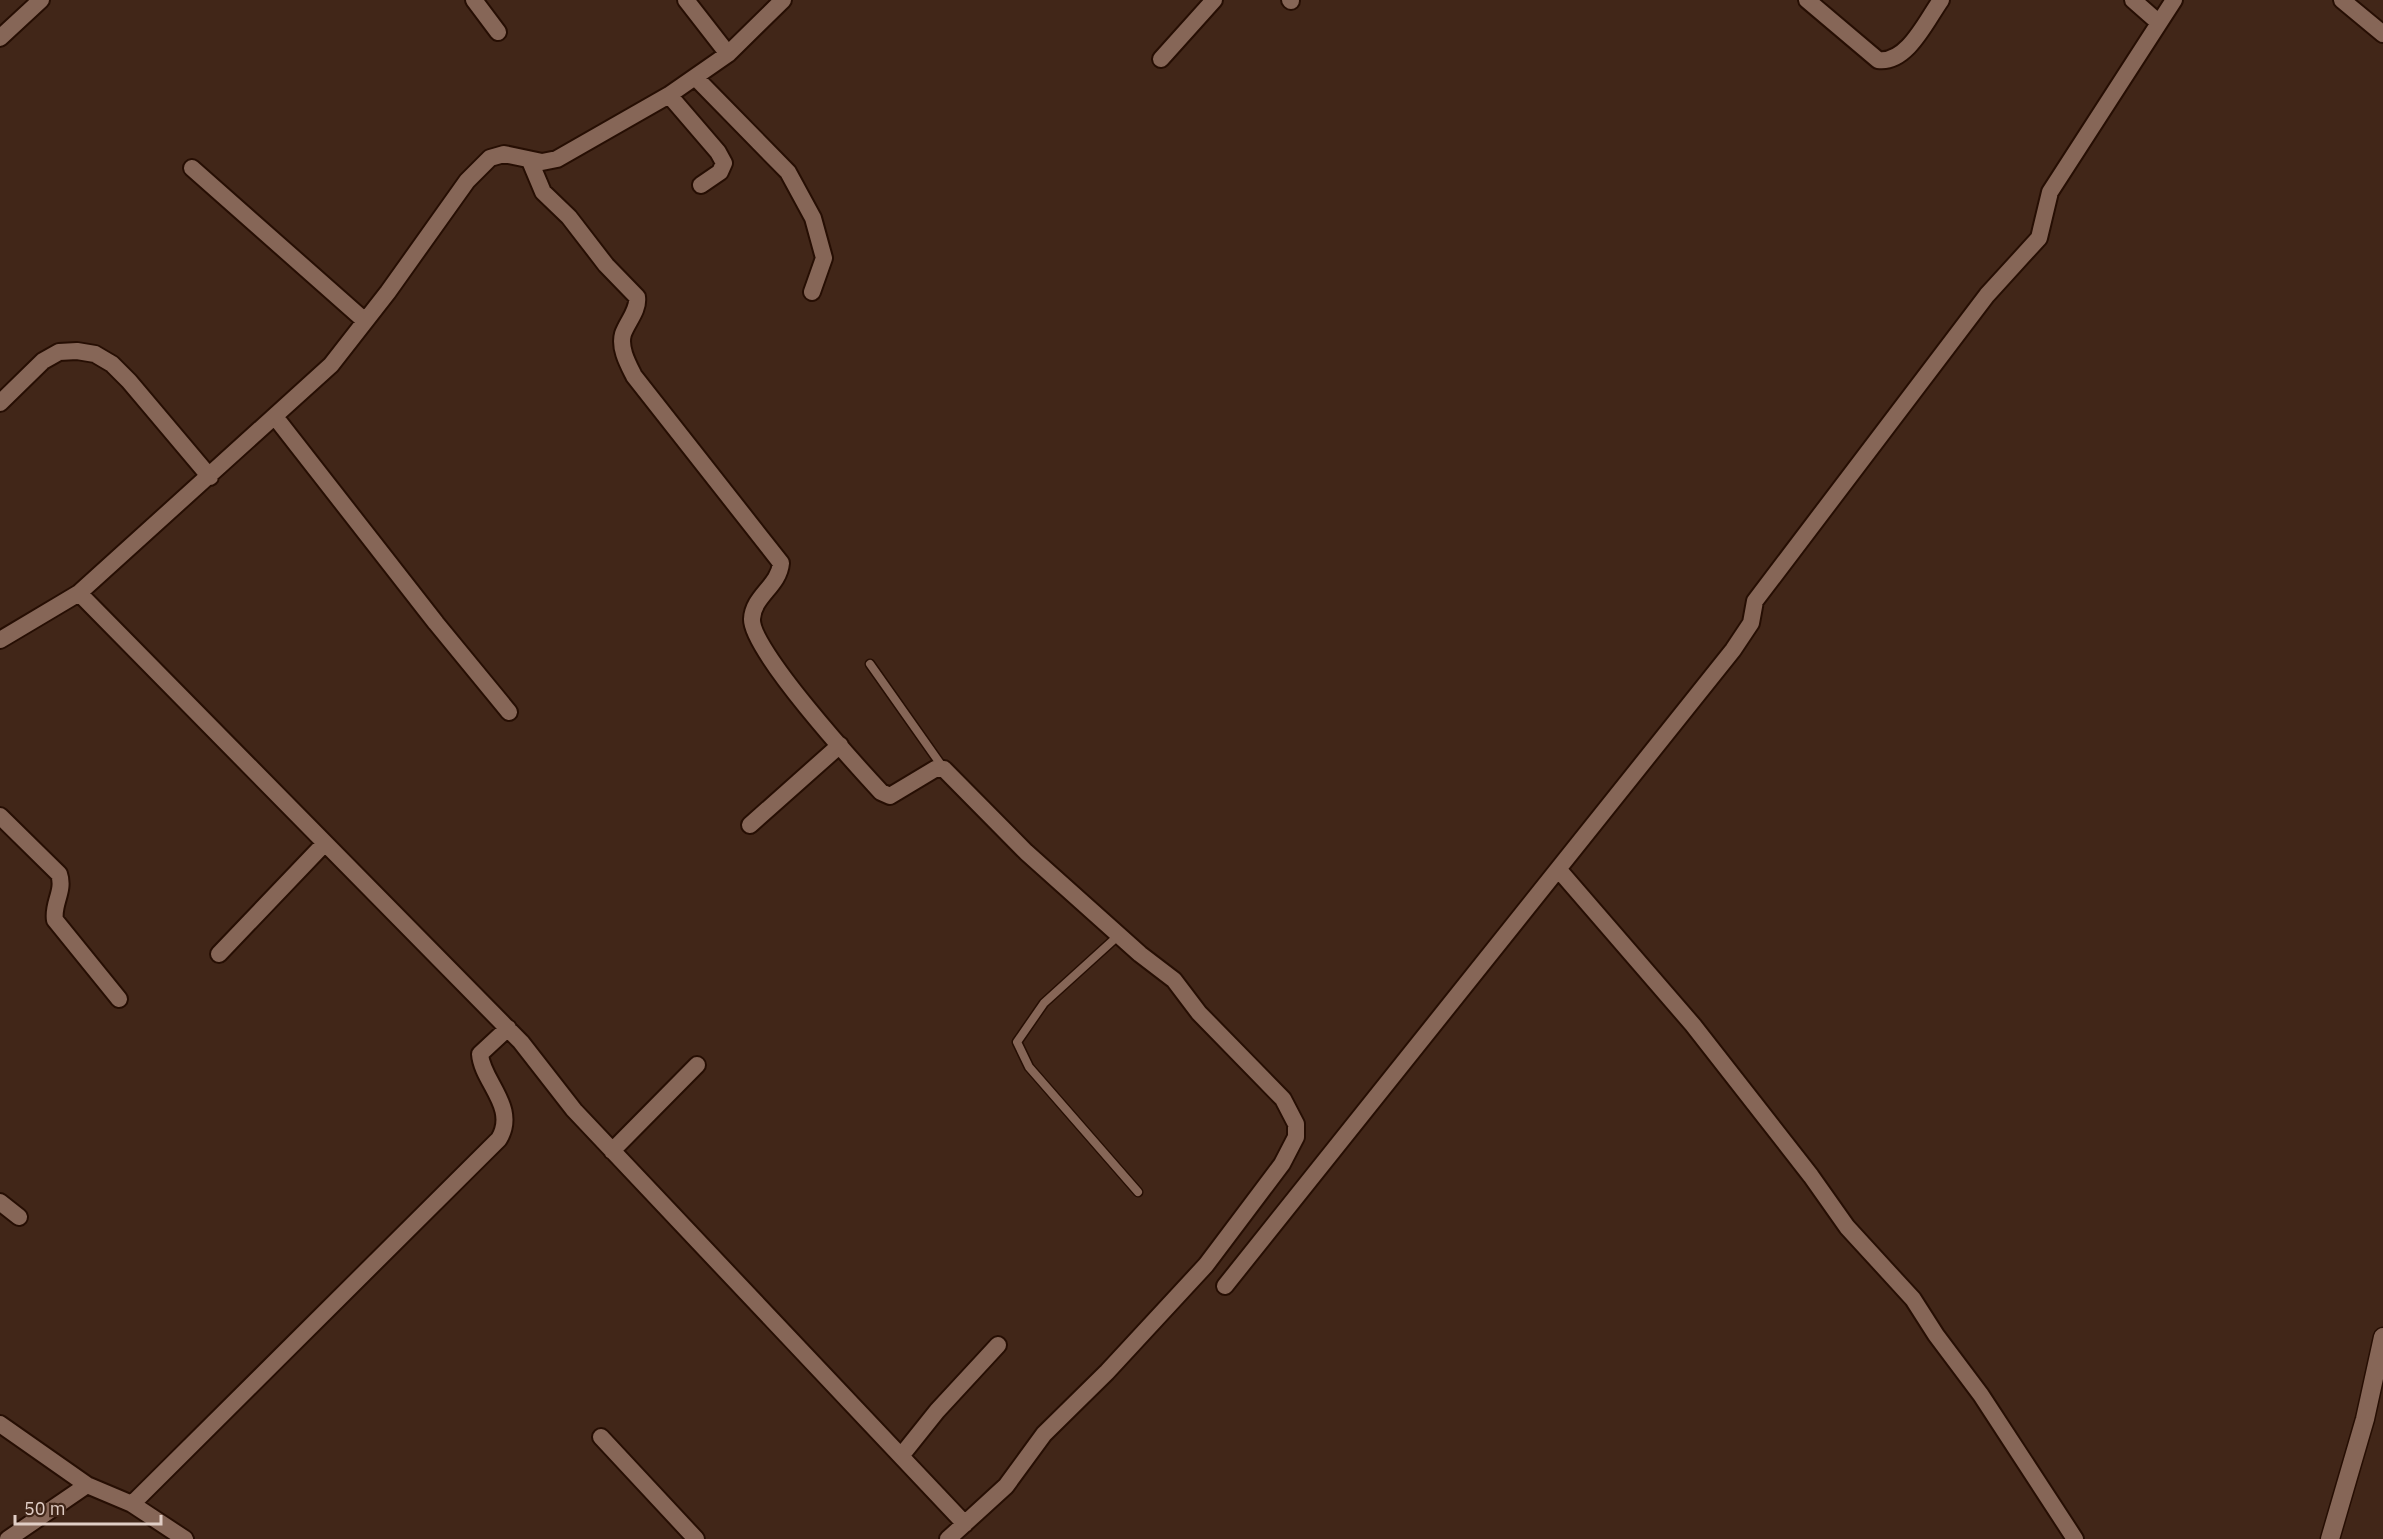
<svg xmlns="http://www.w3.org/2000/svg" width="2383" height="1539" viewBox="0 0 2383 1539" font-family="'IBM Plex Sans',sans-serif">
<rect width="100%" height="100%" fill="#412618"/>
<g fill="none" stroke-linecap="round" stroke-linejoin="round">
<defs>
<path id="service" d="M870,664l74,105
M1119,935l-75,68 -27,39 12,25 109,125"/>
<path id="minor" d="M474,0l24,32
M686,0l42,54
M1290,0l1,1
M1807,0l71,60c29,4 48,-39 63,-60
M2133,0l25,22
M2342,0l41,34
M0,38l41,-38
M1161,59l53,-59
M695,77l93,95 25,46 11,40 -12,34
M669,95l49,57 6,11 -4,9 -19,13
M530,161l13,31 26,25 37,48 31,32c2,13 -10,25 -14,37 -4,14 5,30 11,42l147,187c-2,23 -28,33 -29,56 -2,30 104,146 129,173l9,4 45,-27h9l82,83 114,102 34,26 25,33 84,86 13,25v13l-14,27 -76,101 -99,107 -63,62 -38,52 -58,53
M192,168l173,153
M0,403l43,-42 16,-9 18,-1 18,3 17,10 17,17 81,96
M276,418l160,205 73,89
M79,593l442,449 53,68 391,414
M0,640l79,-47 252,-228 57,-73 79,-111 23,-23 14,-4 38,8 15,-3 112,-64 59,-41 55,-54
M0,816l59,58c6,17 -7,30 -4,46l64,79
M750,825l90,-80
M1559,870l134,155 118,151 36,51 66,72 23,36 45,60 94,144
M219,954l106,-111
M612,1151l85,-86
M0,1202l19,15
M1225,1286l508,-636 18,-27 4,-22 232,-306 52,-57 11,-46 124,-192
M0,1424l87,61 45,19 53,35
M601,1437l95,102
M901,1456l36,-45 61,-66
M132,1504l367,-365c19,-32 -17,-57 -19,-85l28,-26
M8,1539l79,-54"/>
<path id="secondary" d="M2330,1539l35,-120 18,-82"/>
</defs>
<!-- service casing -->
<use href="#service" stroke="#260e03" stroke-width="11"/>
<!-- minor casing -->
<use href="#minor" stroke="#260e03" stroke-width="20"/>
<!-- secondary casing -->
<use href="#secondary" stroke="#260e03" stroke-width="21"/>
<!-- service -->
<use href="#service" stroke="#866657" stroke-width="8"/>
<!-- minor -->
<use href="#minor" stroke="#866657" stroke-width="16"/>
<!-- secondary -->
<use href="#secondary" stroke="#866657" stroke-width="18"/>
</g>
<!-- scale -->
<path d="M15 1515v9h146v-9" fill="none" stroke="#e1cec6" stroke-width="3"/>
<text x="24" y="1515" font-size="18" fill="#e1cec6" stroke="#412618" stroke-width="4.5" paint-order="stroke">50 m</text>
</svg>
